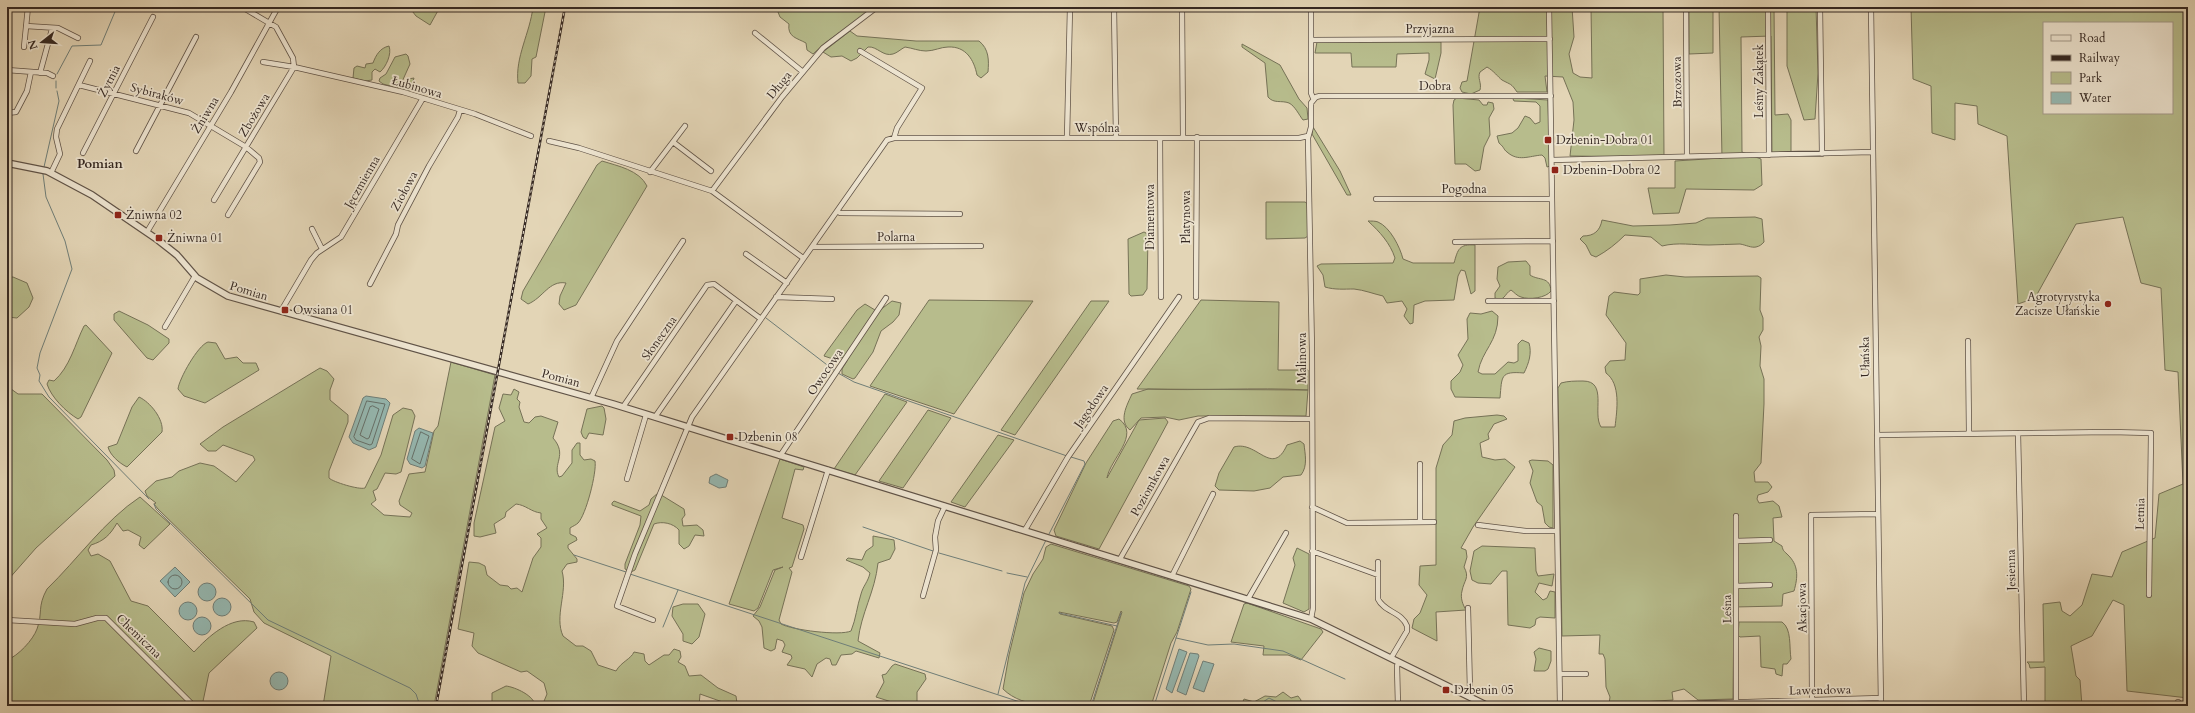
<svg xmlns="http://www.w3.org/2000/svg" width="2195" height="713" viewBox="0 0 2195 713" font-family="Cardo,serif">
<rect width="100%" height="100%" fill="#e3d5b6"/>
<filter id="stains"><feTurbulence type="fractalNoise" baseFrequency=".005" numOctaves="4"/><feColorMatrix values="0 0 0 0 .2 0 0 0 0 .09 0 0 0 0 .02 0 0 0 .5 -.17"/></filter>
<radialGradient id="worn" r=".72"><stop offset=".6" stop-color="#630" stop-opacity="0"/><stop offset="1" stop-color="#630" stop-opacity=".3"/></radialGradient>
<!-- green -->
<path fill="#b7bc8c" stroke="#767257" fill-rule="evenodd" d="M409,7h31l-10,18 -14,-9z
M533,7h13l-10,50 -4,2 -1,17 -6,7h-7c-3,-26 12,-50 15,-76z
M776,7h99l-50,36 -12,11 -6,-4 -1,-7c-9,-5 -19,-6 -17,-19l-9,-7z
M1480,7h92l2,30 -5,17 4,19 7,4 12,1 -1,-71h72l1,150 -94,-1 4,-36 -1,-18 -10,-25 -18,-1 2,16h-30c-6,-9 -6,-7 -15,-12 -4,-3 -8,-9 -15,-13l-7,5c-3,6 2,11 0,18l-9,4 -9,-2 -2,-4 2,-6 5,-1z
M1689,7h24v46l-24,1z
M1719,7h55l1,108 13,-1 3,6v34h-19l-1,-118 -30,1 1,115 19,7 1,26 -8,5 -68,-1 -7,24 -26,1 -5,-26h27v-27l47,-3z
M1787,7h29l2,66 -3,46 -11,1 -17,-54z
M1911,7h277v691l-61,-7 -3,-86 -11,-5 -21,36 -21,10 5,30 4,4 2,26h-37v-39l-15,1 -1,-4 -2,-2h17l-1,-58 17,-2 2,9 8,5 12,-11 10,-31 20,3 10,-25 33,-14 4,-44 24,-10 -5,-112 -13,-2 -4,-82 -20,-5 -18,-66 -47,7 -41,74 -17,6 -11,-168 -29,-12 -1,-18 -22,-3v37l-23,-7 -1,-47 -18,-7zM2044,23h128v90h-128z
M850,31l7,5 59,5h63c10,8 10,19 9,31l-7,6 -4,-3c-3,-15 -11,-29 -29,-28 -7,0 -14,4 -22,4 -7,0 -14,-3 -21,-4 -4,2 -8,6 -12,7 -10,3 -16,-8 -25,-7l-11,11 -6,3 -9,-5 -11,1 -8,-5z
M1317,42h124v11l-6,26 -10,-5 4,-14v-7l-32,1 -1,13h-44l-1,-14h-36z
M1242,44l38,21 19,34 8,9 1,11 -5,1c-4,-5 -8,-14 -14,-17 -8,-3 -15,1 -21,-6l-3,-34 -23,-16z
M389,46c3,8 -3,21 -9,26l-5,-3 -3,3v8l-7,1 -12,-3 1,-10 3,-2 8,2 1,-4 7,-1c3,-8 7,-15 16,-17z
M406,54l2,2 2,8 -9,20 2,3 2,-1 3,-7 6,-1 -4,13 -27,-7 -4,-3 1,-3 6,-4 9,-17z
M1457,98l22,2 4,5h4l1,-3 5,1 1,6 -5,9 1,17 -6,12 -4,23 -5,1 -9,-7h-11l-2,-59 1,-5z
M1516,98l32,2 2,66 -3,1 -2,-9 -3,-3c-13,1 -24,7 -35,-3 -4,-3 -2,-4 -8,-9l-2,-7 15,-3 6,-5 7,-12 5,2 5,6 5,-2v-16l-4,-4 -22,-1 -1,-2z
M1313,127l27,44 11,24h-4l-35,-61z
M602,161c16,5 37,9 45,25l-71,119 -12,5 -5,-6 1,-8 6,-13c-17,-3 -23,15 -38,21l-7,-5 2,-8 74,-126z
M1266,202h39l3,2v32l-3,2 -39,1z
M1755,217l7,2 2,23c-3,3 -4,4 -8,5 -5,1 -10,-2 -16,-3 -10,0 -21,1 -31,1 -16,0 -31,-3 -47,1l-11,-9 -26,-2c-9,9 -18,16 -29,22l-5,-2 -5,-10 -6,-6 3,-3c11,0 17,-5 19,-16l31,6 37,-1 26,-2 11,-5z
M1368,221c3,0 8,0 10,1 12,5 22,25 25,37l10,4h41c4,-14 5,-19 21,-18v46l-4,3 -6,-23 -4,-1 -3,6 -4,24 -29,1 -11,4 -1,18 -3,1 -6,-8 3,-7 -5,-8 -15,2 -4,-7c-9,-2 -19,-6 -29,-7 -10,0 -19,1 -29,-2l-2,-12 -6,-9 4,-2 72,-1 2,-5c-5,-15 -15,-26 -27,-37z
M1144,232l2,1 2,4 -1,52 -4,6 -12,1 -2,-2 -1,-55z
M1526,261l4,5v9c9,6 20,1 21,16 -5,7 -22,9 -30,6 -4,-1 -7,-5 -10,-7 -7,4 -6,12 -16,8v-5l5,-7 -3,-7 1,-12 10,-5z
M1666,275l19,2 73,-1 3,2 -1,32 3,8v12l-4,7 2,9 -1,20 4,13v25l-3,59 -7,9 1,10h13l4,5 -4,5 -10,3 -1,4 2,4 14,-2 6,5 3,11 -9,1 1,23 8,5c1,5 2,5 5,8 12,11 11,23 7,37l-11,3 -1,12 -48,1 -1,92 -35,1 -14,-11 -12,3 1,8 -64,4 1,-7 -4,-10 -1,-28 -2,-5h-4l1,-19 -38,1 -4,-248 3,-5c7,-2 14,-2 22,-2 25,0 9,32 18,46h14c2,-17 6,-43 -9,-54l-1,-6 5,-6 15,-1 1,-17 -20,-28 3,-19 5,-4 24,3 2,-2v-14z
M7,277h6l14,6 6,15 -4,9 -12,11 -10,-1z
M929,300l104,1 -79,113 -84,-28z
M1201,300l78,2 -1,68h30v20l-171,-1z
M892,301l9,2 -2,12 -6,7 -12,9 -8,21 -18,26 -2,1 -11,-5v-5l5,-8 -1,-4 -13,2 -9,-3 1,-2 32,-44 8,-6 10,6h5z
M1091,301h18l-94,134 -14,-5z
M119,311l29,14 21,14v4l-16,17 -6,-2 -33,-38v-6z
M1492,311l6,5c0,26 -16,34 -20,56l4,2h13l13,-12 6,1 4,-2v-17l4,-4 7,3c3,10 0,20 -5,30 -24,-2 -22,3 -24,25l-45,-1 -4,-8v-8l9,-9 3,-7 -5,-10 10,-16 -1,-20 3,-6 11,1z
M86,325l26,28 -31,64 -3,2c-12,-7 -27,-22 -31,-35l2,-4 5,1c16,-14 21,-37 30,-55z
M208,342l8,1 9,16 12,-2 6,6h13l3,7 -54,33 -21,-7 -6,-7c1,-10 20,-44 30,-47z
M451,362l44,13 -61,331h-111l8,-50 -67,-33 -10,-11 -4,-13 -92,-90 -4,-5 2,-1 -9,-7 -2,-5 11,-10 16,-4 7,-6 21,-8 14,3 22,16 19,-22 -2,-4 -30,-11 -7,6h-8l-8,-7 23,-17 97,-59 7,3 7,8 -4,11v10l18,15v7l-19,49v7c4,4 30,12 36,10l16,-33 12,-40 10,-7 9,2 3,6 -14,56 -5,2 -11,-1 -8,16 -4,2 3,9 -5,4 13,11 26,2 2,-4 -12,-8 -1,-4 10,-27 16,-2 9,-41 4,-5z
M7,386l11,8h24l65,66 7,10 1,6 -79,72 -29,33z
M514,389l5,3 -2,7 3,3 -1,5 5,15 5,1 6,-6 6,-1 17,6 -5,16c15,17 -1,26 6,39l3,-1 10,-13v-13l5,-7h3v12l4,5 7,-1 4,2c2,11 -9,54 -17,62 -2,2 -5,3 -8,5v6l6,3 1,3 -9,5v3l9,11v3l-10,2 -5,7c6,21 -8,45 1,65l13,10h7l8,5 7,14 18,6c5,-9 15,-12 18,-19l10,2 1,7 4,4 15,-10h5l5,-6 6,2 1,6 -3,5 7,4 4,10 12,-1 17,13 18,8 1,7 -3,3 -34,-12 -1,12h-157l5,-12 -3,-11 -17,-12 -6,1 -43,-19 -6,-7 2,-13 -16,-4 11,-67 10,1 6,3 2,9 13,10 8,1 3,3 6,-1 5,4 11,-34 8,-11v-9l-4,-4 10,-6 -6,-9v-6c-10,-1 -15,-8 -25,-9l-10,8 -1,5 -11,7 2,9 -16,4 -6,-1v-13l21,-96 10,-6 -6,-13 4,-14 8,1z
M1148,389c53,2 106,-2 160,1l-2,26h-108l-19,4 -14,-3 -24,1 -11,12c-12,-9 -3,-25 2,-36z
M885,394l22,8 -52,73 -21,-6z
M139,397c11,5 25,22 23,35l-35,35c-8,-4 -17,-12 -19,-20l9,-3 15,-37z
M602,406l2,2 2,11 -3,16 -14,-2 -3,6 -3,-2 -2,-5 6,-23z
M928,410l23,8 -48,70 -24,-7z
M1497,415l7,1 3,3 -13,5 -6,10 1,5 -9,4 2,14 13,3 10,-1 10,8 -42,60 -12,21 5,2 1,7 -3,10c6,11 0,13 -2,24 -2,7 1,14 4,19l-30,2 1,29 -25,-13 2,-9 6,-6 7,-18 -8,-10 1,-19 16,-1v-97l7,-23 9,-10 2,-14 11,-3z
M1165,418l3,4 -8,15 -61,112 -43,-13 -2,-6 32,-67 27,-42 6,-2c22,16 -9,40 -12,59l32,-58z
M998,435l16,5 -49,67 -14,-5z
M1300,441l4,3c1,10 4,22 -3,31l-18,2 -13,11 -16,3 -35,-1 -4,-4 4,-13 15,-26c23,-7 38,31 53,-2z
M780,459l24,8 -1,3 -8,-1 -13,49 21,7 1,4 -12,38 -3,1 3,4 -13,48 2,4c11,6 59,12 70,7 5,-12 6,-25 10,-37 2,-8 7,-12 9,-21l-7,-6 -17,-7 2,-2 14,2 4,-9 7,-5v-10l21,4 1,9 -5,10 -12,4c-3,29 -17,50 -20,78l22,12 -1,5 -23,-7 -4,3 -11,1 -5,10h-4l-2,-6 -4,-1 -9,6 -5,13 -7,-8 -18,-4 5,-7 -1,-3 -9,-3 3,-7 -2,-4 -6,-2 -2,10 -4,2 -7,-3 -2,-21 -3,-6 -6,-5 7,-9 15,-37 8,-3 -10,3 -15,38 -4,3 -25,-7z
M1532,460l16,1 5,4v63l-4,-1 -4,-4 -3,-17 -5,-4 -7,-19 3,-12 -4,-10z
M658,493l26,16 1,6 -3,4 1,7 14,-1 6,5 1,6 -9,-1 -6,11 -5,3 -5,-5v-14c-6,-7 -17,-9 -25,-6l-19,46 -4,2 -6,-3v-5l15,-39 1,-9 -29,-11v-2l2,-2 26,10 9,-6 2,-6z
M140,497l30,27 -26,25 -5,-4 2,-8 -13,-7 -5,1 -6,-8c-7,12 -13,18 -26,22l-3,5 3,6 7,-2 12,7 21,40 17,5 46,46c14,-15 37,-37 60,-30l3,6 -48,45 -7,33h-195v-46c11,-4 26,-20 30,-31 6,-16 0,-22 10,-40 30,-29 58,-69 93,-92z
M1051,544l138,42 2,3 -14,43 -6,11 -20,63h-59l30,-94 -1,-1 -4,11 -3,1 -55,-11 1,2 52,12 2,4 -25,76c-26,0 -65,4 -86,-17l6,-34 15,-62 9,-19 10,-15 3,-12z
M1482,546l53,2 1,23 2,5 16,-2 -2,12 -13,-3 -4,9 8,8 4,-2 3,-7 5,1v26l-15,-1 -4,2 -1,6 -5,3 -22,-3 -1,-54h-5l-11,13 -13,-1 -6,-3 -2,-9 4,-20z
M1297,548l12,6v55l-5,3 -21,-9 12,-38 -2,-7z
M1247,603l74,26 2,3 -22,28 -13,-5h-25l1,-9 -33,-4 13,-38z
M683,604h15l7,10 -6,23 -7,7 -9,-3v-7l-11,-18 1,-9z
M1739,622h43c10,7 7,25 9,37l-4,5h-4l-1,12 -6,-2 -1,-5 -14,-2 -1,-31 -20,1 -2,-2z
M1539,648l12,3v10l-3,8 -3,2h-11l2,-12 -2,-7z
M895,664l30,10 1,5 -9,13v9l-5,5 -10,-3 -4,1 -22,-7 8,-15 -2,-7 4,-1 6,-8z
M506,686c9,1 29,10 29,20h-39l-4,-4v-9z
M1283,692l8,6 7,-2 3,4 -1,6h-59l3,-7 10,3 11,-6 11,1z"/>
<!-- water -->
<path fill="#95b8b1" stroke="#6f7e78" d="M366,396l20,3 4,4 -14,44 -7,3 -16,-7 -4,-6 14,-39z
M419,428l14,5 -8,33 -3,2 -12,-4 -3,-5 8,-28z
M716,474l12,6 -2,7 -7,1 -10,-5 1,-6z
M175,567l15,15 -15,15 -15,-16z
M198 592a9 9 0 1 1 18 0a9 9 0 1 1-18 0Z
M213 607a9 9 0 1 1 18 0a9 9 0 1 1-18 0Z
M179 611a9 9 0 1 1 18 0a9 9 0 1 1-18 0Z
M193 626a9 9 0 1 1 18 0a9 9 0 1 1-18 0Z
M1179,649l8,3 -15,41 -6,-4z
M1190,653l8,1 1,2 -13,39 -9,-4z
M1203,661l11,3 -10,28 -11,-4z
M270 681a9 9 0 1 1 18 0a9 9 0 1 1-18 0Z"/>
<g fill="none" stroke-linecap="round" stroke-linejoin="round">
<!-- shore -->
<path stroke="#65706a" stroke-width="1" d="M367,401l18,3 -13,40 -2,1 -14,-5 -2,-3z
M373,406l6,3 -10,29 -2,1 -7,-4 10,-28z
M421,432l8,4 -9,28 -8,-5z
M168 582a7 7 0 1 1 14 0a7 7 0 1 1-14 0Z"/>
<!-- stream -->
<path stroke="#6f7e78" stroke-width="1" d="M57,74l15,-28 29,-1 16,-38
M56,81v7
M44,167l15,-66 -2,-10
M43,174l3,23 19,44 7,28 -32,84 -3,15 3,7 -1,6 10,16 100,102
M766,318l69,53
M838,373l16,9 213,74
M154,504l2,5 112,111 142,68 6,6 4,12
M863,527l70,24
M1049,534l36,-70 -1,-3 -13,-4
M939,553l63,18
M574,555l52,17
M1007,573l20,4
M630,574l402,132
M1059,613l58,13
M663,627l15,-37
M1176,638l32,7 26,-1 49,7 62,28
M998,694l27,-111 21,-43
M1091,706l30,-93
M1154,706l37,-114
M1257,706l12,-8 16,8"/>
<defs>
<path id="minor" d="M242,7l34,20 17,31 1,9 109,25 72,22 56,22
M1114,7l2,131
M1182,7l1,130
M1311,7v86l2,5
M1549,7l11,699
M1686,7l1,150
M1768,7l1,148
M1820,7l2,147
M1871,7l10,699
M26,26l32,2 20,10
M755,33l48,39
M1311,40l239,-1
M24,47l4,-40
M860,51l62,37 -25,40 -3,10
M7,70l40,3 6,3
M40,73l12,-44
M79,85l110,28 57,34 13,11 1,4 -32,53
M7,113l9,-1 11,-21 4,-19
M1067,138l3,-131
M1160,138l1,159
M549,141l30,7 133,43 91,67
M673,142l38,29
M136,151l60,-114
M83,153l70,-136
M1552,160l320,-8
M650,172l35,-46
M51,173l9,-19 -4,-17 1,-8 33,-68
M712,191l70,-94 41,-49 54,-41
M1376,199h176
M214,200l80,-133 -31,-5
M837,211l3,2 120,1
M312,229l10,20
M147,232l84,-140 47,-85
M1455,242l98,-1
M812,247l169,-1
M746,254l41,29
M370,284l26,-50 2,-9 31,-59 29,-49 2,-7
M776,297l56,2
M1196,297l1,-160
M1488,301h66
M281,311l30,-51 6,-7 24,-16 82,-139
M165,327l30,-51
M1968,341l1,92
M591,398l26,-57 66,-100
M623,407l84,-122 7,-1 47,35
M655,417l81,-116
M2018,433l6,273
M1877,435l234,-3 40,1 -2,162
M780,456l106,-158
M1420,464v58
M627,479l19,-64
M1312,507l35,16 87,-1
M1736,516v185
M1478,525l48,6h31
M1025,530l43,-73 111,-160
M1736,541l34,-1
M1312,551l66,24
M801,557l27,-87
M1120,559l78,-137 11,-4 102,1
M1378,562v37c6,13 24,13 29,27v5l-16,27
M1172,576l41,-82
M1736,586l34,-1
M923,596l13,-46 -1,-13 3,-16 7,-15
M1248,599l38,-66
M1311,619l2,-11 -1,-257 -4,-213 3,-11v-24l5,-6 4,-1h231
M7,620l68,4 22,-6h9l88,88
M653,620l-36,-14 18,-52 57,-137 195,-277 7,-2h405l9,-2
M1560,674h26
M1468,696l2,-5 -2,-83
M1812,700l-1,-185 67,-1
M2178,702v4
M1398,706l-1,-40 2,-4
M1615,706l266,-8"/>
<path id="tertiary" d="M7,163l40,8 45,24 66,45 19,15 20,23 31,18 385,108 698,215 177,87"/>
</defs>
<!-- minor casing -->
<use href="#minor" stroke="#605347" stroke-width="6"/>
<!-- tertiary casing -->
<use href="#tertiary" stroke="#605347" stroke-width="8"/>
<!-- minor -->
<use href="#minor" stroke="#ede4d0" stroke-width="4.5"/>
<!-- tertiary -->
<use href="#tertiary" stroke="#ede4d0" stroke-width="5.5"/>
<defs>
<path id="rail" d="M436,706l129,-699"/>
</defs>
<!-- rail casing -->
<use href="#rail" stroke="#352822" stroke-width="2.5"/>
<!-- rail -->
<use href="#rail" stroke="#ede4d0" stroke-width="1" stroke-dasharray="3" stroke-linecap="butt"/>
</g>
<!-- markers -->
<g fill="#8f2418" stroke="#ede4d0" stroke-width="1.5">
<rect x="1544" y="136" width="8" height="8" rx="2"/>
<rect x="1551" y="166" width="8" height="8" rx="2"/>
<rect x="114" y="211" width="8" height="8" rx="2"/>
<rect x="155" y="234" width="8" height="8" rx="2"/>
<circle cx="2108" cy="304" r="4"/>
<rect x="281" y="306" width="8" height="8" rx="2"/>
<rect x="726" y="433" width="8" height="8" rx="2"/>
<rect x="1442" y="686" width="8" height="8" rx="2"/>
</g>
<g text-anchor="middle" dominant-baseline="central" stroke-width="3.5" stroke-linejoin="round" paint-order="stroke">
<!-- street labels -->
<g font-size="12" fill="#352822" stroke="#ede4d0">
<text x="1430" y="29">Przyjazna</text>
<text transform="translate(109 81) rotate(-63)">Żytnia</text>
<text transform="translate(1759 81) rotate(-90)">Leśny Zakątek</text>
<text transform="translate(1677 82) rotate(-91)">Brzozowa</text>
<text transform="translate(779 85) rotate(-51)">Długa</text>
<text x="1435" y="86">Dobra</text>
<text transform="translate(417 87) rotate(16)">Łubinowa</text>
<text transform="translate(157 94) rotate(15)">Sybiraków</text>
<text transform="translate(205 115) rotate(-59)">Żniwna</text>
<text transform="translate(254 115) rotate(-59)">Zbożowa</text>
<text x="1097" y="128">Wspólna</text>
<text transform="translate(362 182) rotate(-60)">Jęczmienna</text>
<text x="1464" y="189">Pogodna</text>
<text transform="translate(404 191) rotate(-62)">Ziołowa</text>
<text transform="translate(1150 217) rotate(-90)">Diamentowa</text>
<text transform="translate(1186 217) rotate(-90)">Platynowa</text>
<text x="896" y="237">Polarna</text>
<text transform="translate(249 291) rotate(17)">Pomian</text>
<text transform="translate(659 338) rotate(-55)">Słoneczna</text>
<text transform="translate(1865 357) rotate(-91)">Ułańska</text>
<text transform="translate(1302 358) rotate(-90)">Malinowa</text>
<text transform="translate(825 372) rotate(-56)">Owocowa</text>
<text transform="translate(561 378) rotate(15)">Pomian</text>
<text transform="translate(1091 406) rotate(-55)">Jagodowa</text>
<text transform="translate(1150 486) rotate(-61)">Poziomkowa</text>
<text transform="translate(2140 514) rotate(-89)">Letnia</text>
<text transform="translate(2011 570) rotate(-91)">Jesienna</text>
<text transform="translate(1802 608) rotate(-91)">Akacjowa</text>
<text transform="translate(1727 609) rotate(-91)">Leśna</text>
<text transform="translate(139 636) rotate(44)">Chemiczna</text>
<text transform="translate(1820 690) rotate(-1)">Lawendowa</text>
</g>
<!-- poi labels -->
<g font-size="12" fill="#352822" stroke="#ede4d0" text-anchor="start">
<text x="1556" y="140">Dzbenin-Dobra 01</text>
<text x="1563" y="170">Dzbenin-Dobra 02</text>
<text x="126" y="215">Żniwna 02</text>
<text x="167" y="238">Żniwna 01</text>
<text x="2100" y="297" text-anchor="end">Agrotyrystyka<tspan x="2100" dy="14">Zacisze Ułańskie</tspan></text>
<text x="293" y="310">Owsiana 01</text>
<text x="738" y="437">Dzbenin 08</text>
<text x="1454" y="690">Dzbenin 05</text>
</g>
<!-- neighbourhood labels -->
<g font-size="13" font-weight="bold" fill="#352822" stroke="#ede4d0">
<text x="100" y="164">Pomian</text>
</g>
</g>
<!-- margin -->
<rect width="2195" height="713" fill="none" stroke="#e3d5b6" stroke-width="24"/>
<rect x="8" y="8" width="2179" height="697" fill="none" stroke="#352822" stroke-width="2"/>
<rect x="12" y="12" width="2171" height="689" fill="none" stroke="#352822"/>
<!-- legend -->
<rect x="2043" y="22" width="130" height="92" fill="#ede4d0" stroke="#a3998a"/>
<rect x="2051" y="35" width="20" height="6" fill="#ede4d0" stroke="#a3998a"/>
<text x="2079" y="42" font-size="12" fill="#352822">Road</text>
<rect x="2051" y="55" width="20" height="6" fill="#352822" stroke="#a3998a"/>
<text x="2079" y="62" font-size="12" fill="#352822">Railway</text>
<rect x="2051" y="72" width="20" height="12" fill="#b7bc8c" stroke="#a3998a"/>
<text x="2079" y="82" font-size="12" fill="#352822">Park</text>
<rect x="2051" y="92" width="20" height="12" fill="#95b8b1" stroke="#a3998a"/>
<text x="2079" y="102" font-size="12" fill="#352822">Water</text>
<!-- north arrow -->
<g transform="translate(42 42) rotate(253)" stroke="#ede4d0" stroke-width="3" paint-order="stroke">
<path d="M0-3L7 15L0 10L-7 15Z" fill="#352822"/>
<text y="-6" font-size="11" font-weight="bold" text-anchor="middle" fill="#352822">N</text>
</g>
<rect width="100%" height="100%" filter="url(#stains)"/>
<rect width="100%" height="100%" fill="url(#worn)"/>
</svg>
